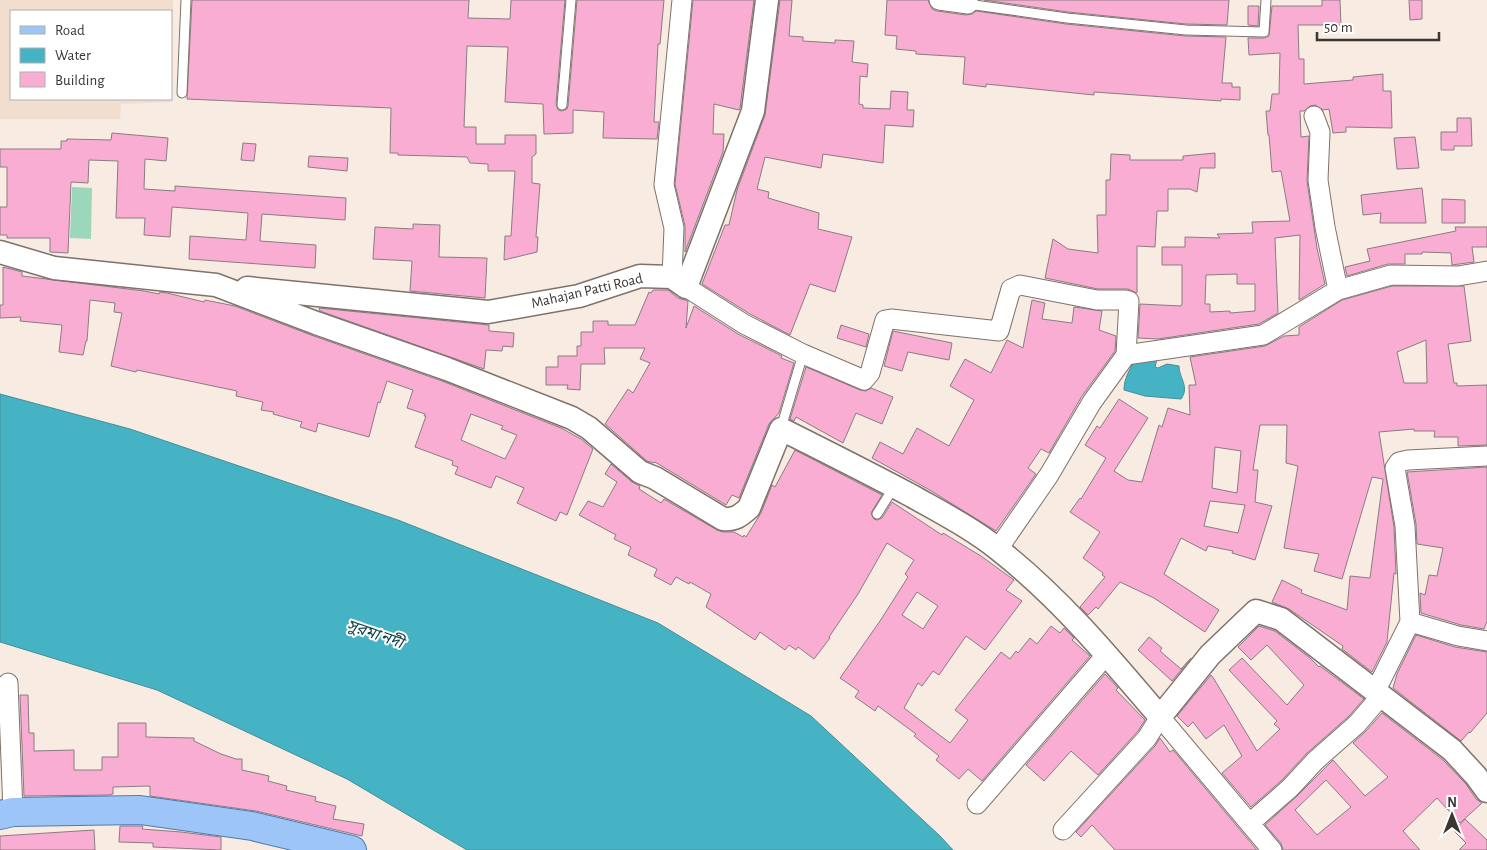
<svg xmlns="http://www.w3.org/2000/svg" width="1487" height="850" viewBox="0 0 1487 850" font-family="'Alegreya Sans','Noto Sans Bengali',sans-serif">
<rect width="100%" height="100%" fill="#f8ebe2"/>
<!-- built -->
<path fill="#f1decf" fill-rule="evenodd" d="M0,0h173l-1,102 -51,2 -1,15h-120zM11,11h160v88h-160z"/>
<!-- green -->
<path fill="#9cd7bb" d="M72,187l20,1 -1,51 -21,-1z"/>
<!-- water -->
<path fill="#46b3c4" stroke="#438e98" d="M1136,358l21,1 -2,8 3,1 9,-4 12,2c0,12 11,21 2,33l-36,-3 -21,-6c0,-12 6,-21 12,-32z
M0,394l130,35 268,91 260,103 153,93 129,120 13,14h-486l-120,-71 -190,-89 -157,-48z"/>
<!-- building -->
<path fill="#f9add2" stroke="#8a7c82" fill-rule="evenodd" d="M192,0h277l-1,18 42,1 1,-19h54l-9,104 2,6 4,1 5,-2 1,-3 9,-106h87l-4,44h-2l-4,78h5l-2,17 -54,-1 1,-26 -31,-2v23l-29,1 -1,-30 -38,-2 3,-55 -41,-1 -3,81h12v17h29v-9h31v19l-4,3v26l8,1 -4,53h2l-1,15 -33,8 1,-24h6l4,-65h-27v-7l-18,-1 -3,-6 -69,-2v-2h-8l1,-45 -204,-9z
M693,0h61l-14,108 -1,2 -25,-6 -1,30h11l-1,18 -38,100v-26l-10,-42z
M780,0h12l-3,36 14,1v4l32,2v-3l19,1 -2,21 16,2 -1,13 -7,-1 -1,28 4,1v3l27,1 1,-18 17,1 -1,18h7l-1,17 -28,-2 -2,38 -60,-9 -2,14 -56,-11 -8,32 12,3 -1,6 51,15 -1,16 34,8 -17,55 -25,-8 -20,51 -40,-21 -48,-30 23,-59h4l8,-35 28,-75z
M887,0h41l4,9 5,2 29,4 6,-1 4,-3 90,13 119,12 41,1 -4,46h10v4h8v13l-19,-1v2l-127,-9v3l-108,-11v3l-23,-3 2,-27 -49,-3v-3l-20,-2 1,-13 -12,-1z
M984,0h245l-2,25 -41,-1 -118,-12z
M1322,0h18l1,25h-43l1,34h5v25l49,-4v-3l30,-3v17h8l1,37 -46,-1v5l-13,1 -4,-24 -6,1 -8,-5 -5,1 -6,5h-4l1,26 8,-1 -2,45 10,67 8,36 -26,16 1,-65 -25,3 3,75 -19,11 -101,15 -20,-1 2,-34 41,2 1,-2v-39h-20v-18h23v-10l35,1 -3,-4 36,-1 -1,-11 38,-1 -9,-50 -9,1 -3,-37h-1l-2,-24h4l2,-17h7l1,-41 -31,2 -1,-17h16l5,-2 3,-30h50zM1237,274v10h18v27l-25,2v-2l-20,1v-8h-5l1,-29z
M1409,0h13v19l-12,1z
M1248,6h11l-1,20 -10,-1z
M1457,118h14l1,28h-18v4h-13v-18h16z
M112,133l56,5 -2,23 -21,-2 -1,30 31,2v-5l171,12 -1,22 -83,-6 -2,27 56,4 -1,23 -126,-9 1,-23 56,4 2,-27 -76,-6 -2,30 -26,-2 1,-17h-29l2,-57 -29,-1 -1,23 -17,-1 -3,71 -18,-1v-14h-43v-3h-7v-28h7v-40h-7v-18h61v-8h6v-2l44,1z
M1415,137l4,31 -22,1 -3,-31z
M243,143l13,1 -2,17 -13,-1z
M1215,153v15h-15l-3,24 -7,-3h-22v22h-11l-2,36 -18,-1v47l-9,-4h-30l-53,-11 8,-39 15,10 30,4 -1,-38h9v-35h4l1,-26 19,1v5h53v-4z
M309,156l39,2 -1,13 -39,-4z
M1422,188l4,35h-46l1,-10 -18,2 -2,-20z
M1442,199l23,1v23h-23z
M413,224l27,1 -1,32 48,1 -2,40 -75,-7 2,-30 -39,-2 2,-32 38,2z
M1455,227h32v20h-15l2,15 -22,3 -1,-12 -29,-1v2h-17v10h-17l-41,12 -2,-9 25,-6 -3,-12 89,-18z
M3,267l19,5v4l122,15 15,3 1,-2 7,1 37,9 1,-2 30,6 76,29 131,46 119,47 20,11 12,10 -26,66 -7,-3 -4,9 -39,-18 7,-15 -28,-12 -5,12 -36,-14 3,-7 -6,-2 1,-4 -38,-14 11,-31h-2l1,-2 -18,-6 6,-18 -26,-9 -7,22 -2,-1 -9,35 -51,-14 -2,9 -16,-5 2,-5 -29,-8 1,-2 -13,-2 2,-8 -27,-6 1,-5 -100,-21 -1,2 -25,-6 11,-53 -8,-1 1,-9 -25,-3 -3,41h-1l-3,14 -24,-3 3,-27 -42,-4 1,-4 -21,1v-13h3zM471,414l32,12 -2,3 16,6 -12,24 -44,-19z
M1392,286h72l7,55 -23,3 6,39h3v3l30,-1v60l-29,1v-9h-24l1,-6h-21v-2l-35,3 15,95 2,47 -2,-1 -7,69 -15,30 -30,-23 1,-3 -54,-37 -17,-7 10,-22 20,10 -1,3 46,17 3,-34 20,2 13,-99 -11,-2 -30,102 -28,-8 5,-17 -35,-6 14,-82 -12,-3 1,-38h-27l-7,45h5l-3,32 17,4 -17,54 -23,-7 1,-2 -25,-5 -2,5 -25,-13 -17,36 55,36 -14,22 -51,-34 -34,-16 -22,27 -2,-2 -8,8 -8,-8 25,-30 -3,-2 1,-2 -20,-15 17,-26 -30,-20 10,-14 1,1 25,-41 -21,-13 12,-19 3,2 19,-29 29,19 -34,53 14,9 14,2 17,-57 3,2 6,-19 22,7 -1,-30h7l-6,-28 75,-11 19,-10 15,-1v-8l43,-27zM1426,340l1,43h-23l-7,-31zM1215,447l26,4 -4,42 -25,-5zM1210,501l35,4 -7,28 -34,-7z
M653,290h15l10,8 10,3 -2,27 8,-22 44,28 44,22 -1,2 13,5 -15,50 -10,11 -30,74 -7,-3 -6,10 -71,-43 -1,1 -7,-2 -42,-37 23,-35 5,4 17,-30 -10,-4 5,-11h-41l1,16h-24l-1,26 -13,-1 1,-4h-22v-18h12v-11h19v-10h4v-14h12v-11h15v4h27l14,-33 2,1z
M1032,300l13,3 -3,16 30,4 2,-16 28,4 -3,19 17,6 -1,15 -33,45 -33,57 -8,-4 -13,19 8,6 -40,57 -68,-42 -56,-31 8,-16 23,12 14,-26 32,18 25,-46 -24,-14 15,-27 26,14 16,-33 16,8z
M319,308l170,17v6l25,2 -1,14 -10,-1 -1,5 -16,-1 -2,19 -164,-58z
M841,325l28,9 -3,13 -29,-9z
M893,331l59,12 -3,17 -41,-8 -6,19 -18,-5z
M806,367l54,23 6,1 5,-3 22,9 -11,27 -26,-11 -13,30 -47,-26 -2,4 -4,-2z
M795,450l87,45 -11,18 3,6 3,1 5,-2 10,-16 50,33 1,-2 38,23 33,24 -8,10 16,11 -37,49 -19,-14 -27,39 -6,-4 -11,15 -4,-3 -14,25 46,35 18,-23 -13,-10 46,-58 9,7 6,-8 2,2 12,-15 7,6 14,-18 9,7 4,-5 10,10 -2,2 18,16 -108,125 -14,-12 -9,10 -23,-19 3,-4 -25,-20 2,-2 -38,-28 -3,5 -20,-14 4,-6 -19,-13 40,-57 28,-44 -3,-3 9,-14 -27,-17 -29,51 -29,43 1,1 -16,21 -16,-12 -2,3 -7,-5 -4,5 -25,-18 -5,8 -49,-33 5,-13 -21,-12 -1,2 -13,-7 -5,8 -17,-9 3,-7 -29,-14 3,-8 -17,-8 2,-4 -37,-20 9,-14 15,6 14,-25 -12,-8 6,-10 21,18 8,4 -1,3 22,14 3,-4 53,31 6,2h11l9,5 1,-2 2,2 15,-24 11,-28 3,2zM917,592l21,14 -15,23 -21,-14z
M1487,467v154l-3,8 -23,-4 -40,-12 -1,-20 5,2 4,-20 8,1 6,-28 -26,-4 -1,-20 -9,-52z
M1259,626l16,5 35,27 9,9 1,-1 44,33 -15,17 -42,37 -25,27 -31,27 -29,-34 20,-17 -18,-31 -18,14 -13,-17 -5,5 -11,-11 34,-41 3,4 43,72 23,-22 -6,-5 3,-3 -48,-51 13,-12 45,47 17,-20 -37,-40 -16,15 -13,-13z
M1416,635l39,12 32,5v61l-17,20 -1,-1 -8,9 -68,-53 4,-14z
M1149,637l13,11 -2,3 21,18 10,-11 -19,23 -34,-31z
M1105,674l13,14 -2,2 29,30 -7,11 -40,44 -27,-24 -27,30 -18,-16z
M20,695h8l1,38h5v18l40,-1v20h28v-13h16v-34h28v14l48,1v3l27,13 15,5h6v11l27,6 -1,5 19,5 -1,4 30,7 -1,4 21,5 -3,13 31,5 -2,12 -106,-25 -106,-15v-10l-37,1v7l-4,1 -85,1z
M1382,713l61,47 23,24 10,15 6,4 -22,20 -23,-25 -34,33 17,19h-137l-2,-7 -16,-18 32,-29 36,-36 32,36 23,-19 -35,-34 13,-12zM1326,780l25,27 -34,28 -22,-25z
M1160,738l10,14 3,-2 6,7 78,93h-142l-23,-25 -11,12 -5,-5 79,-86z
M1465,819l22,21v10h-28l7,-7 -12,-12z
M120,826h23l-1,3 39,3 40,5v13l-68,-3v-4l-34,-1z
M94,830l1,20h-95v-14z"/>
<g fill="none" stroke-linecap="round" stroke-linejoin="round">
<defs>
<path id="service" d="M968,4l99,14 119,12 78,2 2,-32
M182,93l4,-93
M562,105l9,-105
M781,428l22,-74
M877,514l17,-27"/>
<path id="minor" d="M939,0l29,4v-4
M1314,116l6,16 -2,48 7,47 13,63
M672,277l2,-49 -10,-43 18,-185
M686,287l58,37 59,30 61,26 6,-7 15,-53 6,-1 108,12 12,-42 9,-4 77,15h28l4,1 -3,54
M998,549l51,-74 43,-73 34,-47 137,-20 75,-45 53,-15 67,1 29,-5
M1410,622l-5,-96 -10,-58 4,-6 9,-2 79,-4
M8,683l5,129
M1375,692l35,-70 48,14 29,5
M977,804l130,-150
M1250,823l40,-35 25,-27 42,-37 24,-28
M1063,830l84,-92 13,-21 112,133"/>
<path id="tertiary" d="M0,252l54,16 162,17 100,38 131,46 125,49 17,10 51,44 15,6 68,41c12,1 17,-3 26,-11l32,-79c44,22 88,44 131,67 30,17 61,33 87,54 61,48 111,108 161,167l50,-62 46,-44 25,8 171,131 24,26 11,15
M247,288l241,24 91,-16 61,-20 32,1 14,10 67,-176 14,-111"/>
<path id="primary" d="M0,815l13,-3 127,-2 112,16 100,24"/>
</defs>
<!-- service casing -->
<use href="#service" stroke="#7e726a" stroke-width="11"/>
<!-- minor casing -->
<use href="#minor" stroke="#7e726a" stroke-width="21"/>
<!-- tertiary casing -->
<use href="#tertiary" stroke="#7e726a" stroke-width="25"/>
<!-- primary casing -->
<use href="#primary" stroke="#507aae" stroke-width="30"/>
<!-- service -->
<use href="#service" stroke="#fff" stroke-width="9"/>
<!-- minor -->
<use href="#minor" stroke="#fff" stroke-width="19"/>
<!-- tertiary -->
<use href="#tertiary" stroke="#fff" stroke-width="22"/>
<!-- primary -->
<use href="#primary" stroke="#9dc5f7" stroke-width="28"/>
</g>
<g text-anchor="middle" dominant-baseline="central" stroke-width="4" stroke-linejoin="round" paint-order="stroke">
<!-- street labels -->
<g font-size="15" fill="#3b3633" stroke="#fff">
<text transform="translate(587 291) rotate(-13)">Mahajan Patti Road</text>
</g>
<!-- water labels -->
<g font-size="16" font-style="italic" fill="#12434a" stroke="#fff">
<text transform="translate(375 634) rotate(19)">সুরমা নদী</text>
</g>
</g>
<!-- legend -->
<rect x="10" y="10" width="162" height="90" fill="#ffffff" stroke="#b1afad"/>
<rect x="20" y="26" width="25" height="8" fill="#9dc5f7" stroke="#b1afad"/>
<text x="55" y="35" font-size="15" fill="#3b3633">Road</text>
<rect x="20" y="48" width="25" height="15" fill="#46b3c4" stroke="#b1afad"/>
<text x="55" y="60" font-size="15" fill="#3b3633">Water</text>
<rect x="20" y="72" width="25" height="15" fill="#f9add2" stroke="#b1afad"/>
<text x="55" y="85" font-size="15" fill="#3b3633">Building</text>
<!-- north arrow -->
<g transform="translate(1452 815)" stroke="#ffffff" stroke-width="4" paint-order="stroke">
<path d="M0-4L9 19L0 12L-9 19Z" fill="#3b3633"/>
<text y="-8" font-size="14" font-weight="bold" text-anchor="middle" fill="#3b3633">N</text>
</g>
<!-- scale -->
<path d="M1317 32v8h122v-8" fill="none" stroke="#3b3633" stroke-width="2.5"/>
<text x="1324" y="32" font-size="15" fill="#3b3633" stroke="#ffffff" stroke-width="4" paint-order="stroke">50 m</text>
</svg>
